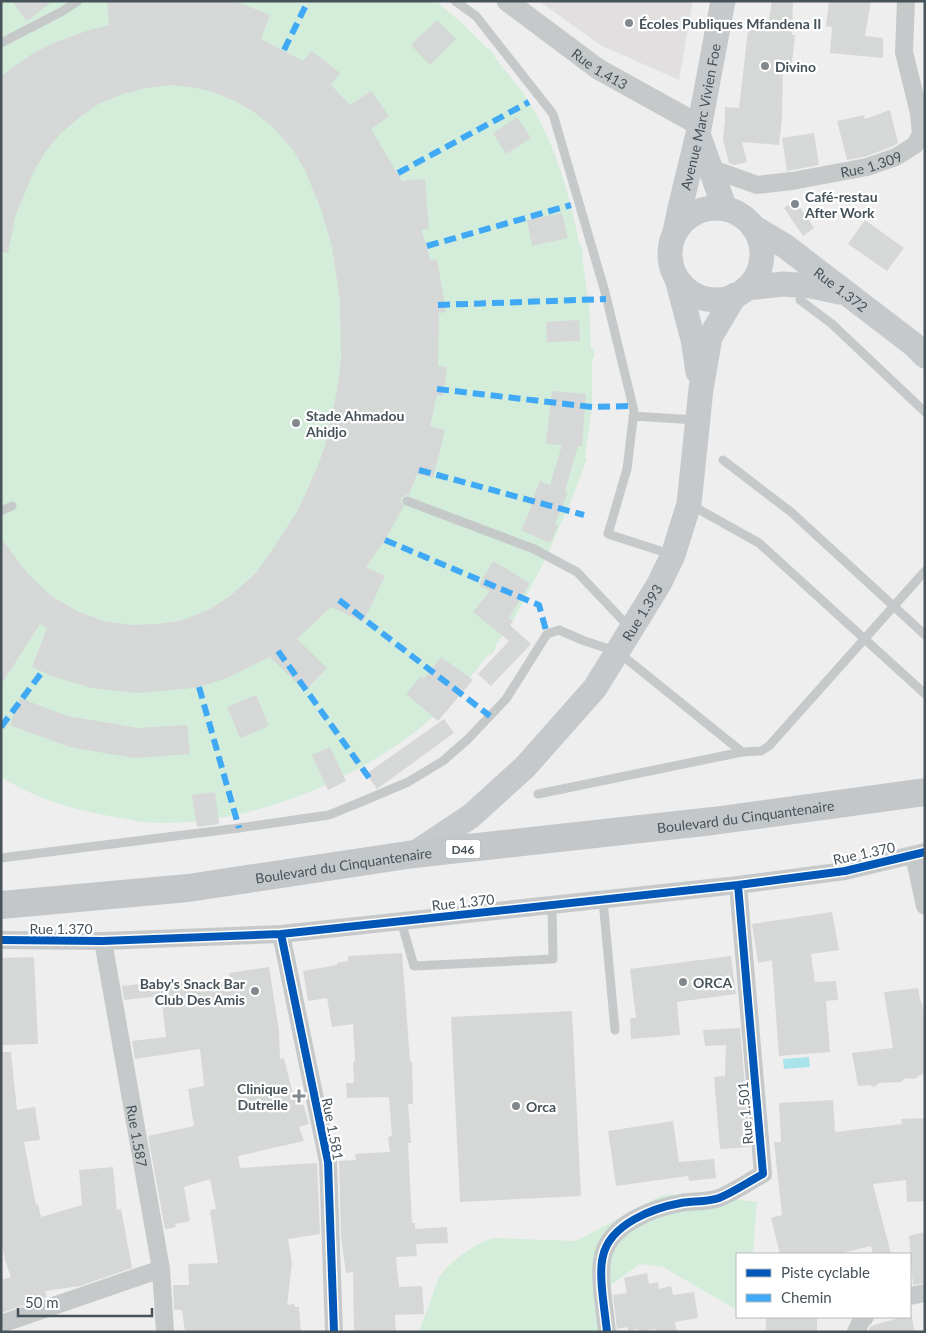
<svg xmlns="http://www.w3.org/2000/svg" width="926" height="1333" viewBox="0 0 926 1333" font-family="Lato,sans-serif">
<rect width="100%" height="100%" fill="#efeeee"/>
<!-- education -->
<path fill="#e1dfe0" d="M539,1h154l-14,79 -79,-35z"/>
<!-- green -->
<path fill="#d4edda" d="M1,1h435l27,23 25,25 1,-1 6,7 -1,1c11,15 25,30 35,46 27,42 41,96 51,144h2l1,9 -1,1 5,36 2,7 2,50h3v9l-2,1v48l-7,51 2,1 -16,42 -28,63 -30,57 -18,25 1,2 -5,7 -2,-1c-24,31 -50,61 -82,84 -72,52 -176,92 -266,84 -13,-2 -25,-5 -37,-7 -36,-7 -72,-18 -103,-38z
M697,1194l60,8 -4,52h-16v56l-74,-43 -23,-3 -32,23 4,45h-193l20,-55c10,-15 37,-34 54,-39l83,3 86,-46z"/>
<!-- water -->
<path fill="#a9e4ea" d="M809,1057l1,10 -26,2 -1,-10z"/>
<!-- building -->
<path fill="#d6d7d7" d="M12,1h41l-26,20z
M107,1h128l35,14 -9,24 42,22 9,-10 28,22 -9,12 19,20 21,-14 18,25 -18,13 31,52 23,-2 4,50 -8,1 6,16 3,14 7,-1 9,53 -7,1 -1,53 9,1 -4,29 -6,-1 -7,31 15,4 -12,48 -16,-4 -8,21h-3l-5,3v4l3,4 -19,34 -19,27 19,9 -22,46 -32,-15 -34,32 30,29 -22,23 -35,-34 -43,21 -28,9 -15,2 -47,4 -46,-5 -39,-12 -20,-9 15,-39 -7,-4 -39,61v-147l27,36 23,22 28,16 25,9 28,4 26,-1 25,-4 27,-11 20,-13 25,-22 14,-19 29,-45 19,-42 8,-22 12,-56 4,-31 -1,-59 -8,-53 -10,-35 -17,-42 -12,-20 -18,-21 -21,-17 -19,-11 -24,-10 -21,-4 -20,-2 -24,3 -23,6 -23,9 -20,14 -20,17 -15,18 -12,21 -18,44 -7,36 -7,-1v-176l34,-24 21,-10 30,-11 23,-6z
M772,1h21l-1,34h3l-3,28h-9l-1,56 -3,26 -37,-3 5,20 -13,3 -5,-2 -6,-23 2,-21v-12l14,1 9,-78h19z
M829,1h42l-6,35 18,2v20l-53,-5 2,-26 -6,-1z
M437,20l19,19 -26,26 -19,-20z
M890,110l8,33 -7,4 -27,10 -17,3 -10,-39 27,-6 1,4z
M517,117l14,21 -25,16 -13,-21z
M814,133l5,32 -32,6 -5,-33z
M795,200l19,28 -11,8 -19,-28z
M562,213l6,25 -36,8 -5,-26z
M865,220l39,28 -17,23 -39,-27z
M579,320l1,21 -33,1 -1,-20z
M552,391l34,3 -4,52h-4l-13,45 3,1 -13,32 3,2 -8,17 -29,-13 11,-24h-2l10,-25 10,4 12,-40 -16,-1z
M493,561l37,22 -21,35 4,3 -3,4 21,19 -40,42 -13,-12 31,-33 -36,-29 17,-21 -11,-6z
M441,657l32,23 -35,41 -32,-27 15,-18 3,3z
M256,695l13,31 -29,12 -13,-31z
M20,698l47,18 71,12 49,-3 3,29 -56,4 -65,-11 -59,-22z
M444,719l10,14 -77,56 -11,-15z
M330,747l16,34 -18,9 -16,-35z
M215,792l4,32 -22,3 -5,-32z
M832,912l7,38 -28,4 4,28 21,-1 2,19 -12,1 4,51 -51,4 -7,-96 -14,3 -6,-39z
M402,953l8,108h2l1,43h-5l3,39h-3l4,80h3v6l32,-2 1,16 -32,1 1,12 -21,1 3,30 23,-1 2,28 -29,1 1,17h-42l-1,-60 -7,1 -5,-36 -2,-76 17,-1 -1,-6 35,-2 -2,-15 4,-1 -3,-39 -42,1 -1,-15h8l-1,-21h2l-2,-38 -21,3 -5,-29 -19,3 -5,-30 34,-6v-2l11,-2v-5z
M731,956l5,38 -59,8 3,33 -49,4 -1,-21h6l-6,-49z
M34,957l4,87 -37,1v-87z
M269,967l10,64 1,28 4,-1 9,37 7,-2 9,31 -10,3 5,14 -66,15 2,12 77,-5 3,71 -32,5 4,24 -5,42 7,-1 1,3h4l2,25h-116l-3,-22h-8l-1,-25h16l-1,-21 30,-1 -8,-53 6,-1 -6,-30 -26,8 6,34 -15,3 1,3 -11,2 -17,-93 46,-10 -6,-37 16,-3 -4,-37 -65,10 -3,-18 34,-4 -5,-41 -37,4 -2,-14 35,-4 73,-2 -1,-7z
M918,988l2,12 2,3 3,17v54l-5,1 -5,4 -10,-1 -4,4 -22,1 -5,4 -5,-2 -11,1 -6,-33 41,-5 -9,-56z
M572,1011l9,185 -121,6 -9,-185z
M740,1028l10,119 -30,2 -6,-72 11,-1 1,-31 -21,1 -2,-16z
M1,1052h10l6,58 18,-3 5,33 -16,2 12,63 2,-1 3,13 41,-12 -3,-35 34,-3 4,43 4,-1 11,59 -52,18 -35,5 2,6 -46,16v-33l10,-3 -7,-19 1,-1 -4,-14z
M833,1100l2,32 67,-8 -1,-5 24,-1v83l-18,1 -1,-22 -33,4 18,70h-18l-2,-8 -33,8h-58l-9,-36 11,-3 -8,-73h7l-2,-39z
M673,1121l6,41 35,-3 2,19 -27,3 -1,-5 -72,10 -8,-55z
M925,1232v51l-12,2 -4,-49z
M647,1273l2,11 9,-2 1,7 12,-3 2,9 21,-3 4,26 -23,4 2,10h-21l-1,-3 -17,3v-3l-10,2v-4l-11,2 -4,-34 14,-2 -3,-15z
M910,1314h1l4,18h-47l3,-6 31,-9h8z
M766,1317h51v15h-51z"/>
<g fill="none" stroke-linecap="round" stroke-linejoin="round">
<!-- service -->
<path stroke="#c6c9ca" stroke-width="9" d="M455,1l21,15 77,98 52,178 29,119 -7,58 -19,65 62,20
M1,43l60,-31 17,-11
M800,300l32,24 93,88
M633,416l62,4
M723,460l68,52 134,123
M407,501l127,48 43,23 53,56
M691,505l68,38 166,151
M1,511l11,-5
M538,794l204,-42 19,-1 8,-5 156,-175
M1,858l238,-30 90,-13 39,-16 40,-17 35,-21 25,-22 38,-40 41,-65 12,-4 23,10 36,12 124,100
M603,900l12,130
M401,921l13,45 139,-7 -1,-54"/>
<!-- minor -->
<g stroke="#c6c9ca" stroke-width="18">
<path id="s1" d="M710,168l47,17 35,-4 75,-14 29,-10 19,-12 6,-11 -2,-21 -15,-61 2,-51"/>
<path d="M914,855l11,51"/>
<path d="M281,934l47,228 6,170"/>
<path d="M1,940l102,1 178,-7 457,-49 107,-14 80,-19"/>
<path id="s2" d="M103,941l58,328 4,63"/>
<path d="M910,1296l15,-3"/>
<path d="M1,1324l160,-55"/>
<path d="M607,1332c-2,-21 -9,-57 -4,-76 7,-32 50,-48 78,-53 12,-2 27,-1 38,-5 15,-6 29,-16 44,-24l-25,-289"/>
<path d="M856,1332l5,-11 4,-4"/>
</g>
<!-- tertiary -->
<path stroke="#c6c9ca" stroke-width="21" id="s3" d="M507,1l91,68 101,56"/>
<!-- secondary -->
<g stroke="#c6c9cc" stroke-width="25">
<path d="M698,134l27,75"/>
<circle cx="716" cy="254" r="46"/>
<path id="s4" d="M753,227l32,19 128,98 12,12"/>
<path id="s5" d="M675,232l5,-24 18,-74 25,-133"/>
<path d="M677,279l16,60 5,33"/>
<path d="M747,288l36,-4 29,2 27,6"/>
<path id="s6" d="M414,854l57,-38 54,-49 70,-79 64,-104 14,-29 16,-51 12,-115 9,-52 25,-42"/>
</g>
<!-- primary -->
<path stroke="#c4c7c9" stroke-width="28" id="s7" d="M1,905l187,-17 226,-34 299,-33 212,-29"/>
<!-- quiet -->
<path stroke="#3fa9f5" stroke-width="6" stroke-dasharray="12 6" stroke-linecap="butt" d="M284,50l24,-49
M398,173l131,-71
M427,246l144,-41
M438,305l168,-6
M437,389l155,18 41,-1
M419,470l165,45
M385,540l154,65 8,29
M339,600l151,116
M278,651l92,128
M199,687l40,141
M1,727l41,-55"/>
<defs>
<path id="cycleway" d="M281,934l47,228 6,170
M1,940l102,1 178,-7 457,-49 107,-14 80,-19
M607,1332c-2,-21 -9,-57 -4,-76 7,-32 50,-48 78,-53 12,-2 27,-1 38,-5 15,-6 29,-16 44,-24l-25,-289"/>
</defs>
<!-- cycleway casing -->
<use href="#cycleway" stroke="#fff" stroke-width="11"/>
<!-- cycleway -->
<use href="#cycleway" stroke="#0057b8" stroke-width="8"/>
</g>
<!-- markers -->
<g fill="#81898e" stroke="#fff" stroke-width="2">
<circle cx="629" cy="23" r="5"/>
<circle cx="765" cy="66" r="5"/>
<circle cx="795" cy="204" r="5"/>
<circle cx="296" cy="423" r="5"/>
<circle cx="683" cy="982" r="5"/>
<circle cx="255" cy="991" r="5"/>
<path d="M296.5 1088.5h5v5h5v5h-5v5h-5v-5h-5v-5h5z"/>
<circle cx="516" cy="1106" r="5"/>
</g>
<g text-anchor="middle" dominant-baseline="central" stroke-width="4.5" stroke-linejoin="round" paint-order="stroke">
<!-- shield labels -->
<rect fill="#fff" stroke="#7e878c" stroke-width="1" x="445.5" y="839.5" width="35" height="19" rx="4"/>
<g font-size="12" font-weight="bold" fill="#46535a">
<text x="463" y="849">D46</text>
</g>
<!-- poi labels -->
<g font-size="14" font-weight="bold" fill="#46535a" stroke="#fff" text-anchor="start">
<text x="639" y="23">Écoles Publiques Mfandena II</text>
<text x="775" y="66">Divino</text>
<text x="805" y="196">Café-restau<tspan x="805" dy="16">After Work</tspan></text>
<text x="306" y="415">Stade Ahmadou<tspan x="306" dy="16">Ahidjo</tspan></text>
<text x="693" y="982">ORCA</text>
<text x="245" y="983" text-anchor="end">Baby's Snack Bar<tspan x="245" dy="16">Club Des Amis</tspan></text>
<text x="288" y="1088" text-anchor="end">Clinique<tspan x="288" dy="16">Dutrelle</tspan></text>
<text x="526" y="1106">Orca</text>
</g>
<!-- street labels -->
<g font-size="14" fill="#46535a" stroke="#fff">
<text stroke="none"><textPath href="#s3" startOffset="115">Rue 1.413</textPath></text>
<text stroke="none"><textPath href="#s5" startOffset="118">Avenue Marc Vivien Foe</textPath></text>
<text stroke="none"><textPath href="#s1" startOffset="166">Rue 1.309</textPath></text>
<text stroke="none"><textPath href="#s4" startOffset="108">Rue 1.372</textPath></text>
<text stroke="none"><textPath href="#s6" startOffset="336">Rue 1.393</textPath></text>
<text stroke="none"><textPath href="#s7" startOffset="750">Boulevard du Cinquantenaire</textPath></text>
<text transform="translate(864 853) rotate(-12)">Rue 1.370</text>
<text stroke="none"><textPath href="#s7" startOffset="345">Boulevard du Cinquantenaire</textPath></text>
<text transform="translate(463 902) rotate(-6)">Rue 1.370</text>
<text x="61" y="928">Rue 1.370</text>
<text transform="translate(745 1113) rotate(-95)">Rue 1.501</text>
<text transform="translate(333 1129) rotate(79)">Rue 1.581</text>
<text stroke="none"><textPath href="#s2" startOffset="198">Rue 1.587</textPath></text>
</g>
</g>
<!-- border -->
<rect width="926" height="1333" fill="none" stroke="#46535a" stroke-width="5"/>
<!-- legend -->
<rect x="736" y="1253" width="175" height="65" fill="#ffffff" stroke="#b5babd"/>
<rect x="746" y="1269" width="25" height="8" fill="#0057b8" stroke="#b5babd"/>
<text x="781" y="1278" font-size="15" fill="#46535a">Piste cyclable</text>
<rect x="746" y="1294" width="25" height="8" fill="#3fa9f5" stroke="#b5babd"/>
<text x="781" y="1303" font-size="15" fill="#46535a">Chemin</text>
<!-- scale -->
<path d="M18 1308v8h134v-8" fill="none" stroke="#46535a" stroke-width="2.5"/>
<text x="25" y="1308" font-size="15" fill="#46535a" stroke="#ffffff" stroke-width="4" paint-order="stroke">50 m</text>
</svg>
